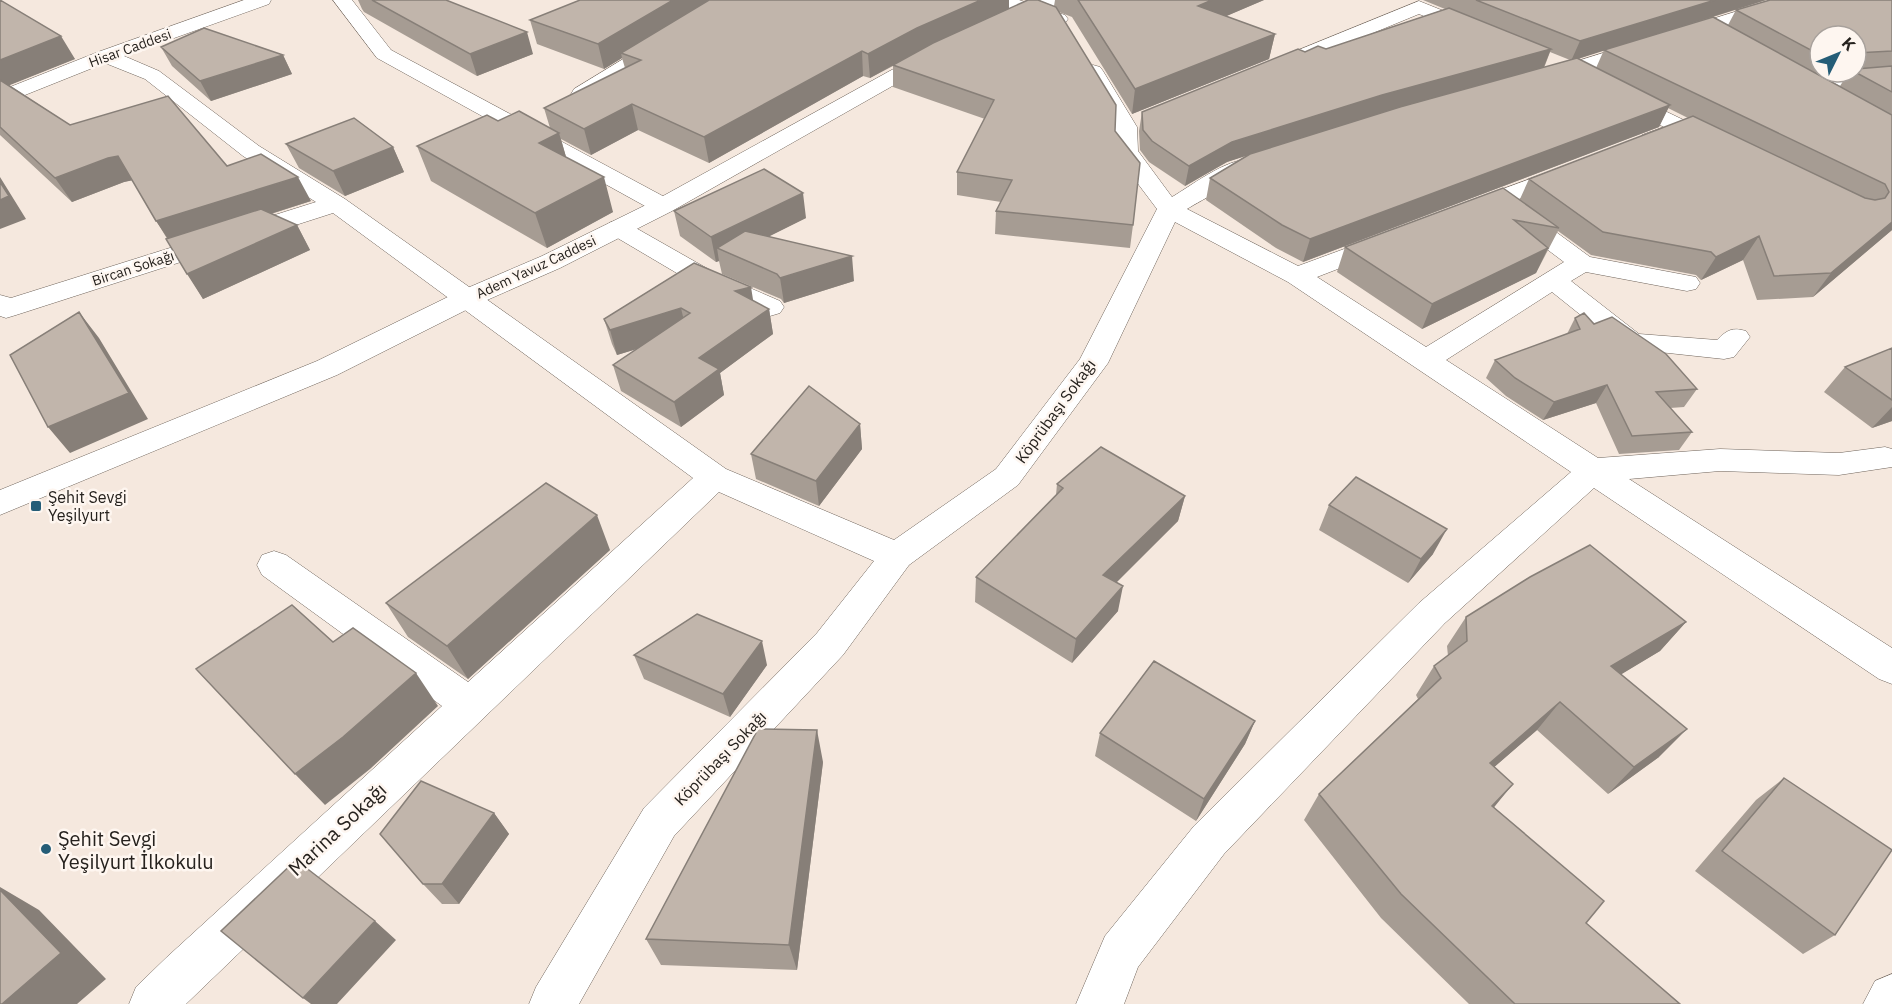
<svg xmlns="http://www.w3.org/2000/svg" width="1892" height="1004" viewBox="0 0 1892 1004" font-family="'IBM Plex Sans',sans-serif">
<rect width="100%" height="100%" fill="#f5e8de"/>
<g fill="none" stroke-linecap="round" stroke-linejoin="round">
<defs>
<path id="minor" d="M244,0h27l-2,4 -145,52 35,15 100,75 86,53 381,270 168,71 102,-71 84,-110 77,-150 -43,-57 1,-25 -32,-56 3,-4 7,-2 7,2 3,4 34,56 1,24 34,46c22,-13 60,-43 85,-37l4,5c-3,5 -63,37 -74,44l111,57 76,-28 9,-3 9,3 4,5 -4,5 -75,29 109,70 138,-85 -56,-42 -3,-5 3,-5 9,-2 9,2 64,47 106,20 4,6 -4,6 -9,2 -101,-19 -15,9 68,53 78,6c10,-10 15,-13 29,-9l4,6 -16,20 -10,2 -102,-11 -70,-56 -106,68 152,98 122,-9 119,4 46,-6 7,2v18l-53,8 -119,-4 -91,8 263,169v36l-13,-5 -285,-191 -149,135 -221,231 -86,113 -14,37h-48l29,-68 89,-110 225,-223 152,-131 -283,-190 -113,-60 -67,141 -90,122 -109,80 -66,90 -169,181 -95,168h-50l7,-17 108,-179 173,-175 57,-72 -155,-69 -533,512h-57l7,-17 31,-30 275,-251 -180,-131 -5,-10 5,-10 12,-4 12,4 182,127 225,-204 -360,-265 -317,102 -10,3 -6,-2v-21l11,3 305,-96 -73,-46 -98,-77 -40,-16 -105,42v-14l98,-39z
M333,0h19l39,50 281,151 3,5 -3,5 -9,2 -9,-2 -277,-153z
M720,0h22l-2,4 -150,95 -8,1 -8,-1 -3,-5 3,-5z
M989,0h30l46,15 3,4 -3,4 -7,2 -67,-21z
M1773,0h29l-2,4 -247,77 -7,2 -7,-2 -3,-4 3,-4z
M1419,1l62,25 3,4 -3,4h-14l-48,-20 -131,54 -7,2 -7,-2 -3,-4 3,-4z
M1892,72v12l-51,3 -26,9 -8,-1 -3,-5c14,-19 66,-17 88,-18z
M1623,91l67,32 3,5c-7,10 -39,20 -51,17l-3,-5 3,-5 22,-8 -49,-25 -3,-5 3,-5z
M1568,165l8,2 4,5 -4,5 -96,37 -9,2 -9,-2 -3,-5 3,-5z
M618,220l9,3 88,50 65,28 4,6 -4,6 -10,3 -73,-31 -88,-52 -4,-5 4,-5z
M1892,974v30h-29l12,-23z"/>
<path id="tertiary" d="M1041,0h26l-2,4 -51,20h-14l-3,-4 3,-4z
M933,49l7,2 3,4 -3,4 -268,152 -112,57 -82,36 -141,71 -337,140v-25l317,-129 141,-69 84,-36 112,-55 272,-150z"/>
</defs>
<!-- minor casing -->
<use href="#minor" stroke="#6f645b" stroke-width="1"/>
<!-- tertiary casing -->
<use href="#tertiary" stroke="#6f645b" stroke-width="1"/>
<!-- minor -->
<use href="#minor" fill="#fff" fill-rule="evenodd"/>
<!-- tertiary -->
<use href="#tertiary" fill="#fff" fill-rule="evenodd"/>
</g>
<!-- wall -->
<path fill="#a69c93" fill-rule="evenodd" d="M0,0l75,59 -66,26 61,40 157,41 84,35 -40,13 26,11 13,25 -107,49 -71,-119 -8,2 -52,20 -72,-67z
M358,0h88l87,54 -56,22 -113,-64 -2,-3z
M1009,0v9l18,-9h-1h12l16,6 1,-6h209l-38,16 49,18 -6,25 -137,55 -60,-97 -13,-5 56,119 18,94 -3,23 -135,-14 1,-23 5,-9 -44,-7v-23l28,-53 -92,-32v-21l-23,12 -7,-2 -154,87 -71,-33 -47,25 -30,-16 5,18 47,55 -66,36 -116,-67 -14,-35 81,-25 52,7 -6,-20 81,-40 -3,-10 -18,11 -67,-25 -7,-24z
M1423,0h343l-53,17 15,8 8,-15 156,-10v230l-79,67 -56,3 -14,-40 -42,20 -5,-5 -105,-20 -33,-24 -22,42 -114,56 -85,-57 8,-25 175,-48 9,-20 159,-61 -20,-10 -9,19 -356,135 -27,-14 -70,-48 4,-22 37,-23 -20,7 -42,24 -36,-24 -9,-12 -1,-19 3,-19 163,-60 21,-3 119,-40zM1820,36h36v36h-36zM1604,50l-8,18 -18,-9zM1550,52l20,8 -26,8zM1849,72l-9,14 -17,-9 15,-4z
M161,47l122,8 9,19 -81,27 -39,-35z
M286,144l107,3 11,25 -59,24 -46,-28z
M674,211l132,7 -37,18 85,45 -70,22 -3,-4 -59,-25 -3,-13 -3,1 -36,-26z
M694,263l59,38 16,8 4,25 -53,39 4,22 -43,32 -60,-36 -8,-26 23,-16 -19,6 -5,-11 -8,-25z
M1575,318l19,6 103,65 -13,18 -14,1 22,24 -13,18 -60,4 -23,-51 -53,17 -37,-24 -20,-18 9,-18 72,-26z
M1892,348v73l-20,7 -48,-36 21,-25z
M860,424l2,25 -43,57 -63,-27 -5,-25z
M1057,484l128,12 -7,25 -62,61 2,29 -46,52 -97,-61 1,-25 80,-82z
M1329,505l104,49 -25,29 -89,-53z
M610,550l-142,129 -60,-42 -22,-34z
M1466,617l220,5 -26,29 -39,23 38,83 -51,37 -71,-64 -43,37v40l92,116 94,81h-211l-88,-86 -77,-98 15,-26 99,-95 -2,-4 18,-29 14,-10 -1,-10z
M634,655l133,10 -37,52 -86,-38z
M1255,721l-10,23 -49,77 -101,-65 5,-23z
M823,762l-26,208 -136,-5 -15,-26z
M1784,778l51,157 -32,19 -108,-83 61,-71z
M494,813l15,21 -50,70h-17l-19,-20z"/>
<!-- shaded-wall -->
<path fill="#877f78" d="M673,0h43l-95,53 1,5 -18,11 -6,-25z
M981,0h28v11l-92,41 -47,26 -2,-24 49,-26z
M1212,0h52l-70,30 4,-24z
M1715,0h51l-195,61 9,-20z
M527,32l6,22 -56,22 -7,-22z
M1275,34l-6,25 -137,55 3,-25z
M61,36l14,23 -75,30v-29z
M1551,49l-8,20 -168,46 -148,47 -42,24 4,-20 43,-24 150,-47z
M862,51l1,25 -154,87 -5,-26z
M283,55l9,19 -81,27 -11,-20z
M1821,72h17l-22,8z
M632,104l6,26 -47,25 -7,-26z
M1670,105l-11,22 -356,135 7,-23z
M559,133l10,34 -30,-24z
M393,147l11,25 -59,24 -12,-25z
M118,156l16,24 -10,2 -52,20 -17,-24 53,-20z
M0,177l26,42 -26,10z
M298,177l13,24 -139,44 -16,-24z
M604,177l9,35 -66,36 -12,-35z
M803,193l3,25 -74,37 -15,-7 2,13 -3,1 -5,-25z
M1892,222v8l-79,67 18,-24z
M297,225l13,25 -107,49 -16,-25z
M1759,236l-16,24 -42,20 15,-23z
M1548,248l-12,25 -114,56 10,-25z
M852,256l2,25 -70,22 -4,-25z
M751,287l4,25 -20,-21z
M681,308l6,26 -70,21 -7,-25z
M769,309l4,25 -53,39 4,22 -43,32 -7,-25 25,-44z
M79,312l20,26 49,81 -78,34 -22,-26z
M1607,385l-11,18 -53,17 11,-18z
M1892,407v14l-20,7z
M860,424l2,25 -43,57 -3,-25z
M1185,496l-7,25 -79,79 4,-25z
M597,515l13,35 -142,129 -21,-33z
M1447,529l-14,25 -25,29 13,-24z
M1123,586l-5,25 -46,52 4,-24z
M1686,622l-26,29 -73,44 24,-29z
M762,641l5,24 -37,52 -7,-23z
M416,673l22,33 -68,63 -45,36 -30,-31z
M1560,702l-23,28 -68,59 21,-26z
M1255,721l-10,23 -49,77 8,-22z
M1687,729l-28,28 -51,37 26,-27z
M817,730l6,32 -26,208 -8,-25z
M1513,784l-22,27 1,-5z
M494,813l15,21 -50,70 -17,-20z
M0,887l39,23 67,69 -29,25h-75z
M375,921l21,19 -59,64h-26l-8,-6z"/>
<!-- building -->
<path fill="#c1b5ab" stroke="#877f78" stroke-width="1.5" d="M0,0l61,36 -61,24z
M372,0h74l81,32 -57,22z
M580,0h93l-75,44 -68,-24z
M709,0h272l-64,28 -49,26 -6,-3 -158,86 -72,-33 -48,25 -40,-21 97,-48 -20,-7z
M1028,0h10l18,7 60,98 -1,26 25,32 -7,62 -137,-14 16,-31 -55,-8 37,-72 -101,-35 40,-22z
M1078,0h134l-14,6 77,28 -140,55z
M1476,0h239l-135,41z
M1770,0h122v51l-36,2v-17h-36v19l-84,-45z
M1449,8l102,41 -169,46 -150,47 -43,24 -37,-25 -9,-11 -1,-18 156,-63 7,3 13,-6 8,3z
M1713,17l179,98v107l-61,51 -57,3 -15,-40 -43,21 -5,-5 -108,-20 -74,-53 164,-63 172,82 10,2 10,-2 4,-6 -4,-8 -281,-134z
M204,28l79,27 -83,26 -39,-34z
M1577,58l93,47 -360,134 -28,-14 -72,-47 40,-24 150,-47z
M1892,66v26l-37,-20h1v-3z
M0,80l70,45 98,-29 59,70 34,-12 37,23 -142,44 -38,-65 -10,2 -53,20 -55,-51z
M519,111l40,22 -20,10 65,34 -69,36 -118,-67 70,-31 11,6z
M354,118l39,29 -60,24 -47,-27z
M764,169l39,24 -92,44 -37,-26z
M0,182l9,14 -9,4z
M1503,188l56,40 -45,-8 34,28 -116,56 -87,-57z
M261,209l36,16 -110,49 -21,-35z
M745,231l107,25 -72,22 -3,-4 -60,-26z
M694,263l57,24 -16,4 34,18 -70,49 20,11 -45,33 -61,-37 77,-52 -9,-5 -71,22 -6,-11z
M79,312l50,81 -81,34 -38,-72z
M1584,313l10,11 18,-7 54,37 31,35 -41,3 36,40 -60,4 -25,-51 -53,17 -39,-24 -20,-18 85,-31 -5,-11z
M1892,348v52l-47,-33z
M809,386l51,38 -44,57 -65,-27z
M1101,447l84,49 -82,79 20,11 -47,53 -100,-62 87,-89 -6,-4z
M1356,477l91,52 -26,30 -92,-54z
M546,483l51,32 -150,131 -61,-43z
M1590,545l96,77 -75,44 76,63 -53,38 -74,-65 -70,61 23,21 -21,22 112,95 -18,22 94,81h-165l-114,-110 -82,-100 122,-116 -7,-12 33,-25 -1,-24 64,-40z
M292,605l41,37 20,-14 63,45 -73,64 -48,37 -99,-105z
M697,614l65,27 -39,53 -89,-39z
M1154,661l101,60 -51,78 -104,-66z
M758,729l59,1 -28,215 -143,-6z
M1784,778l108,72 -57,85 -113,-84z
M421,781l73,32 -52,71h-19l-43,-50z
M296,860l79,61 -72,77 -82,-67z
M0,890l61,63 -59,51h-2z"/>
<!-- markers -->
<g fill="#255d77" stroke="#fef6f0" stroke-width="2">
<rect x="30" y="500" width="12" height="12" rx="3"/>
<circle cx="46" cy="849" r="6"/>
</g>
<g text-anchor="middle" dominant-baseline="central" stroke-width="5" stroke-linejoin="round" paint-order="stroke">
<!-- far-street labels -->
<g font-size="14" fill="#26221e" stroke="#fef6f0">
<text transform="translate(130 48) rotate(-20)">Hisar Caddesi</text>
<text transform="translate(536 267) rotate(-25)">Adem Yavuz Caddesi</text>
<text transform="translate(133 268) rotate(-18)">Bircan Sokağı</text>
</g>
<!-- street labels -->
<g font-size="16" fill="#26221e" stroke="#fef6f0">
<text transform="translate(1055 411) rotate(-54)">Köprübaşı Sokağı</text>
<text transform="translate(720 758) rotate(-46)">Köprübaşı Sokağı</text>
</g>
<!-- poi labels -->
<g font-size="16" fill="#26221e" stroke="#fef6f0" text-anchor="start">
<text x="48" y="497">Şehit Sevgi<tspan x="48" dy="18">Yeşilyurt</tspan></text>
</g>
<!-- near-street labels -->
<g font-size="20" fill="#26221e" stroke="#fef6f0">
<text transform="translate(337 829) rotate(-43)">Marina Sokağı</text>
</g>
<!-- near-poi labels -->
<g font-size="20" fill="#26221e" stroke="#fef6f0" text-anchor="start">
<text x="58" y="838">Şehit Sevgi<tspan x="58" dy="23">Yeşilyurt İlkokulu</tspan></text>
</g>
</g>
<!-- north arrow -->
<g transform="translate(1838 54) rotate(47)"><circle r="28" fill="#fef6f0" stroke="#a8a19c" stroke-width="1.5"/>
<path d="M0-4.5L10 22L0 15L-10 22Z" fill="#255d77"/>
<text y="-9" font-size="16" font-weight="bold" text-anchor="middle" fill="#26221e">K</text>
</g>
</svg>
